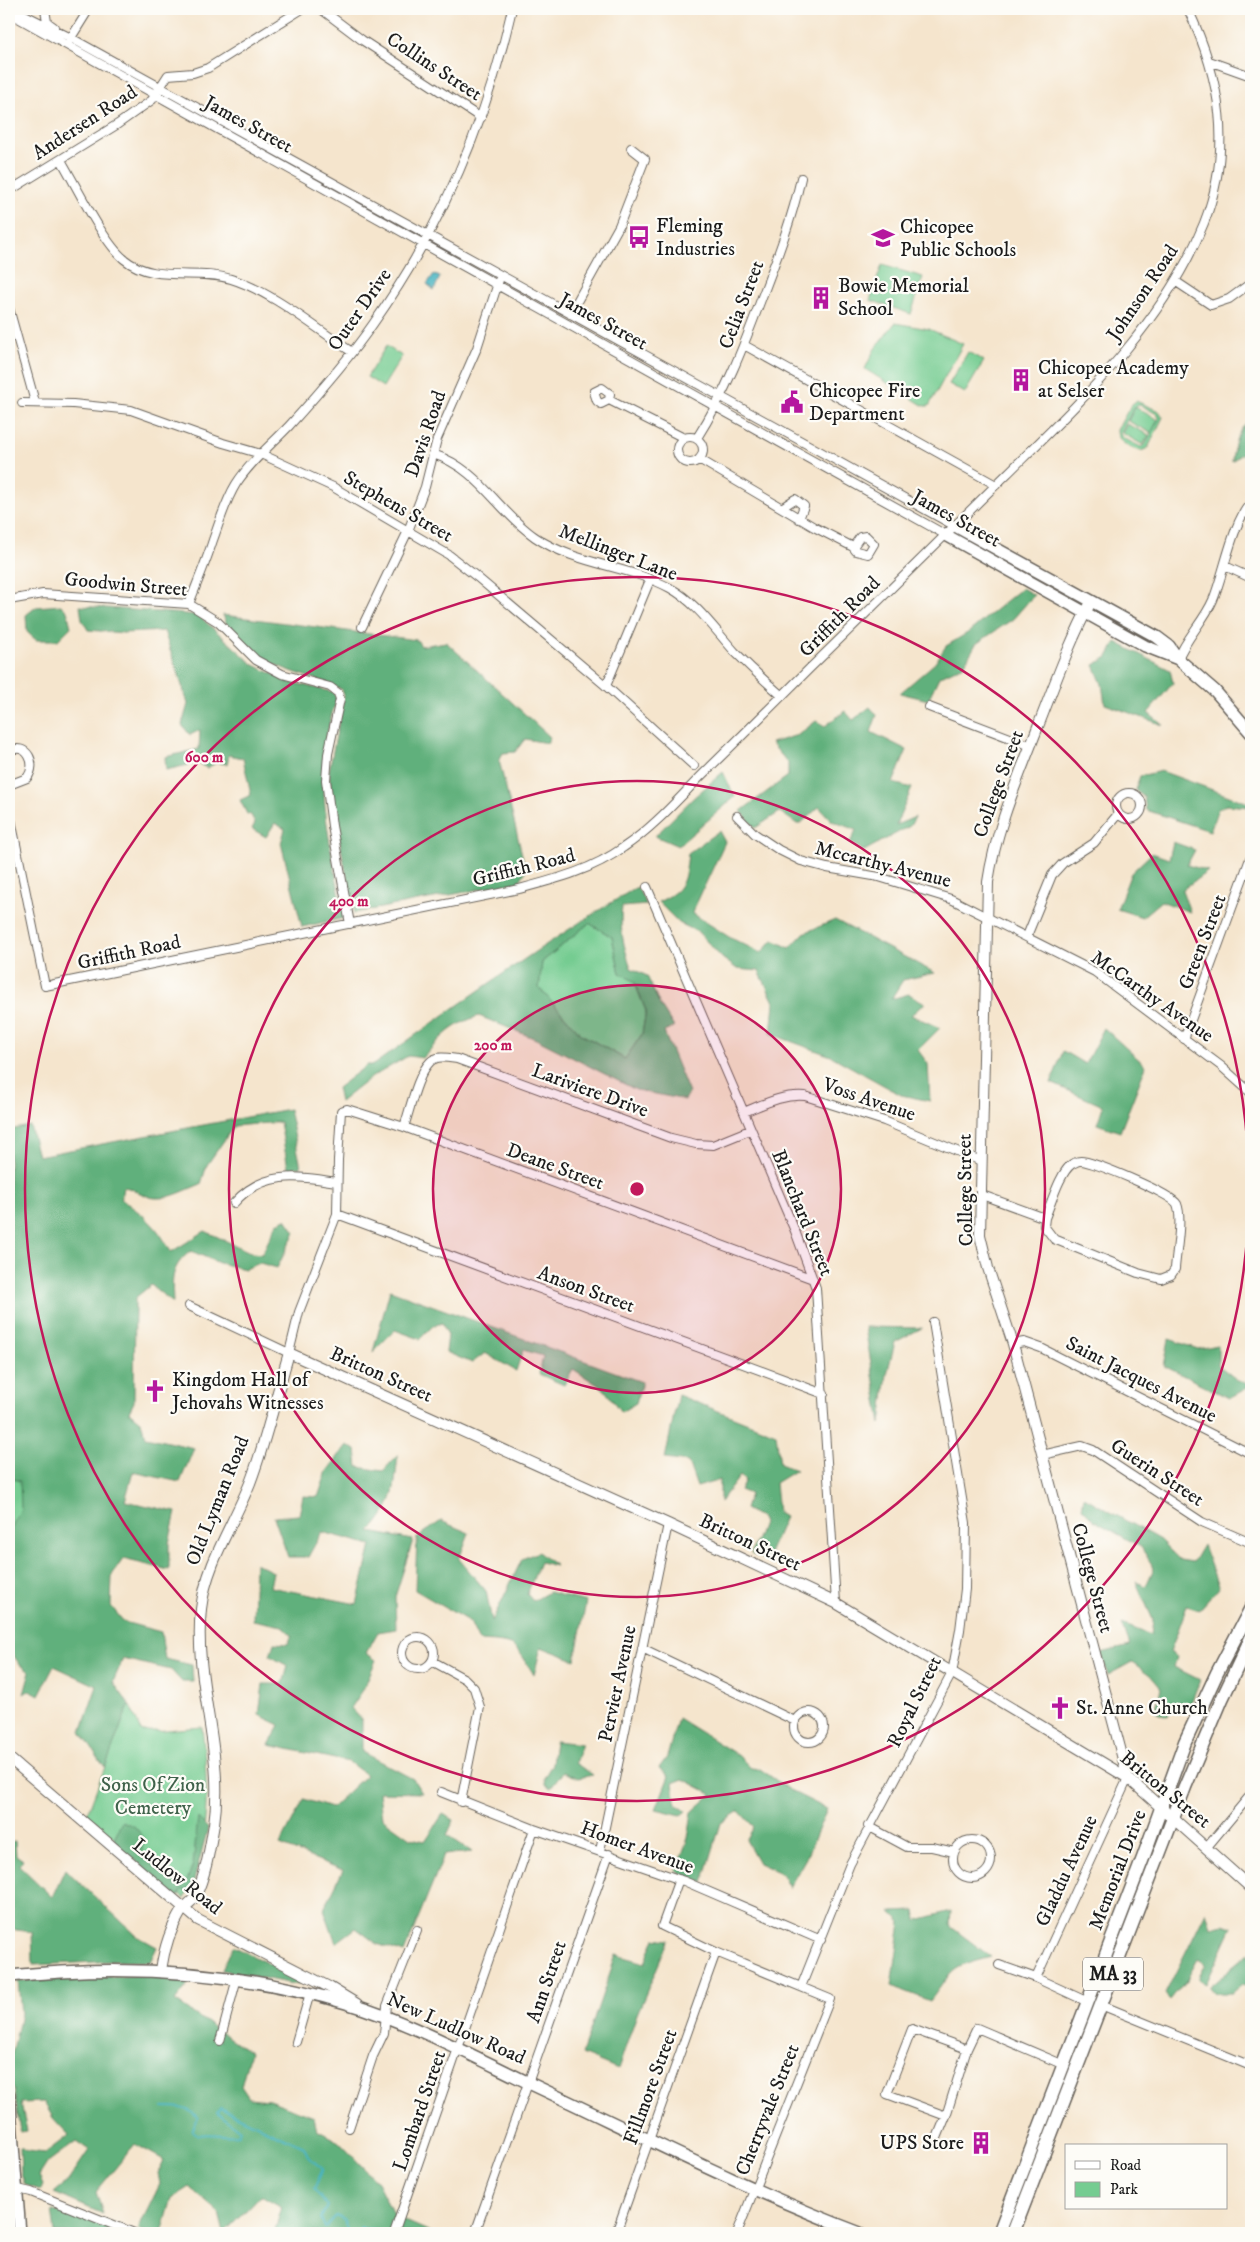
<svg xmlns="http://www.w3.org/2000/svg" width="1260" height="2242" viewBox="0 0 1260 2242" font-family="'IM FELL DW Pica',serif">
<rect width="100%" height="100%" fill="#fdfcf7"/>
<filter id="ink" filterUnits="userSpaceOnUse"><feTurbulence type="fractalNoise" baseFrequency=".02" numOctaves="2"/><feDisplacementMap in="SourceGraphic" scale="10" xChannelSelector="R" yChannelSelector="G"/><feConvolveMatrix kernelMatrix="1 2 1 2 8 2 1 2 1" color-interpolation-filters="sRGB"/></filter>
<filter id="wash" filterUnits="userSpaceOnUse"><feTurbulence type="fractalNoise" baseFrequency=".0096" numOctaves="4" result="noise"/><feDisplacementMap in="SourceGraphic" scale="20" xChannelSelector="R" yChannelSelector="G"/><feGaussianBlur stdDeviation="1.12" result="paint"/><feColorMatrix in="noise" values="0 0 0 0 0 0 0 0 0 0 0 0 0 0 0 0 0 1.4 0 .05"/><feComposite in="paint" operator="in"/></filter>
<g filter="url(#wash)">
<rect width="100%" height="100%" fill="#f5e5cd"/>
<!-- green -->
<path fill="#75cc91" stroke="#487456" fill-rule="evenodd" d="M882,265l41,12 -12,37 -41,-14z
M895,323l34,6 34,15 -34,62h-5l-59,-37 9,-19z
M386,346l16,10 -19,31 -16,-10z
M968,352l16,9 -19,32 -16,-9z
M1136,401l23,10 4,6 -15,31 -7,3c-10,-2 -24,-9 -24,-21l14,-25zM1140,405l17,9 2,4 -14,27 -4,2 -18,-9 -3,-4 14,-27z
M1135,407l23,13 -7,13 -23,-12z
M1127,424l22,11 -6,10 -21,-12z
M589,923l23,14 8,36 14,8 12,30 -4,23 -17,25 -44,-25 -42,-46 3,-26z
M9,1467l29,6 -29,87z
M129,1704l13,28 60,-5c7,67 8,108 -17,172l-98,-85z"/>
<!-- forest -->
<path fill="#60b07b" stroke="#3e664c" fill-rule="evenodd" d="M1251,419v28l-19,14c1,-15 6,-33 19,-42z
M1022,588l12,7 -21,24 -37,25 -12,21 -25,12 -11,23 -28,-7 35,-30 11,-17 23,-14z
M61,605l6,6 4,16 -13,13h-22l-9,-8 -1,-17 10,-8z
M80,606l118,9 56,50 36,17 43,10 4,7c-28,73 -6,145 7,219l-42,9 -21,-84 4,-14 -10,-6 -9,14 -14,-8 3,-6 -4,-8 -4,-1 -7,-14 11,-5 -8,-37 -14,-3 -2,9 -11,-1 -9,5 -10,-5 -31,7 -1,-13 34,-8 1,-19 -10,5 -8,-10 6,-21 -24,-73 -41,2 -35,-3 -6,-10z
M223,615l194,25 4,6 25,-4 104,95 -3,6 -22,-4 -10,13 -12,1 -4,7 27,111 -7,11 -165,31 -22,-111 -3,-31 15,-75 -3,-7c-41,-18 -102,-25 -118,-74z
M1116,642l54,28 3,13 -25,30 15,12 -58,-21 -3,-20 -8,-19 14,-8z
M870,707l7,8 -6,17 36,18 -14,33 19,5 -16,37 19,-8 -5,9 -46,25 -14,-8 6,-13 -24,-9 -13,-14 -19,17h-3l-17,-12 -25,16 -14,-17 47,-35v-13l-17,-20 27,-8 18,-14 9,5 20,-15 8,9z
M1161,771l90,33v3l-25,-2 -8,4 -8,22 -64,-21 -2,-13 -9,-7 5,-14z
M723,772l12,25 -57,49 -23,-10 37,-37z
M719,831l6,11 -33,71 37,24 32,16 12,-13 17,8 14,-15 31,-13 100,53 -32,7 -12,19 18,-5 16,9 -14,12 29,13 -22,22 10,14 2,37 -29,-6 -70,-39 -60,-22 3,-32 -15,-31 -22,-2 -15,-11 -24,-26 -19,-9 -21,-21c27,-12 27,-22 30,-49z
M1173,842l22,8 -8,15 21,6 -26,19 8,22 -29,-11 -19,16 -25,-8 14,-36 21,-20 17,6z
M637,887l10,18 -25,2c-3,22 2,40 9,61l16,8 13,29 14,22 -10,5 25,61 -4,7 -49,-10 -100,-51 -57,-23c-28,9 -37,20 -56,42l-15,-2 -39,23 -29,23 -3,-14 30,-23h6c87,-61 173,-124 264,-178zM589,923l23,14 8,36 14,8 12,30 -4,23 -17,25 -44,-25 -42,-46 3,-26z
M1104,1028l42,38 -26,66 -23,-8 6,-18 -52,-23 12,-32 22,13z
M289,1109l12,58 -13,1 -8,-46 -46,4 -27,39 -6,19c-13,5 -31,15 -45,14 -11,0 -21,-10 -33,-11l-2,12c25,18 35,25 50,53l34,-21 47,22 10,1 15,-31 9,-4 9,13 -18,36 -17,-5 -15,6 -26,-6 -28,-12c-21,16 -19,28 -18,52l-22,-18 -16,13 -1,104 -5,10 12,10 5,15 48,11 -14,34 -47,-10 -8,29 51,11 -7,31v27l-46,-11 -11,16 -1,31 13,16 37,10 4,27 27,6 1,17h-11l-11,-12 -48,-11 -10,23 16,22 -24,64 -24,-36 16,-46 -43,-20 -15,29 -9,-5 -6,4 6,-22 -10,-7 -11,-16v-117l12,-23 -1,-28 -11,-3v-348l21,-4 8,30z
M390,1290l252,92 -6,21 -15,9 -17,-23 -31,-20 -9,16 -25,-11 4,-18 -20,-6 -7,21 -31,-18 -13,10 -26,-11 2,-17 -6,-12 -9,3 -13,13 -25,-9 -22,22z
M865,1327l57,1 -27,14 -8,32 -6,50z
M1169,1339l29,10 20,-4v20l18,14 15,7 -22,12 -65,-32z
M678,1395l98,39 4,30 16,6 -21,13 3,30 7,4 -19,43 -15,-6 12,-31 -3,-6 -15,-8 5,-15 -10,-4 5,-10 -5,-4 -20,26v-22l-23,7 -9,-25 -23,-3z
M347,1445l9,5 2,17 25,4 15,-16c-4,36 -3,49 -28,77l43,8 -18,57 1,32 -18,3 -12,21 10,7 -13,30 -12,18 11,12v32l51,27 9,14 -43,-1 3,26 28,20 15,3 18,-27 11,6 -7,15 25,17 -28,3 -40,98 -27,-9 -21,-16 -20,15 -12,-34 19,-39 -63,-25 24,-46 27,9 35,-33 -17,-13 -80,-17 11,-20 -21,-10 4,-31h20l5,-18 -18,-10 4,-13 14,1 4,-9 -10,-9 -29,-6 2,-57 18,9 -3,15 87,17 14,-59 -49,-13 -14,25h-20l-14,-40 25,-2 4,-19 15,1 9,-26z
M1084,1497l76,43 20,20 13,2 10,-17 16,43 -20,22 -12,-4 -17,46 7,5 -3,10 26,13 -9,23 -19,-1 -4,15 -13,-5 6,-24 -11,-13 -18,-13 -24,13 -7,-22 29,-7 -8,-22 29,11 2,-15 -17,-38 10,4 8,-18 -13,-21 -46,-26 -13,-13z
M441,1521l28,12 -10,26 27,32 6,30 30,-62 16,-7 18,14 -16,-4 -13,32 6,7 16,-9 37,10 -11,58 -34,-13 -7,28c-19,-32 -18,-32 -55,-34l-9,-19 -55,-32 2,-52z
M678,1718l61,38 12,12 9,1 33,23 34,17 -21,49 -17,30 -8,-15 -22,-10 -13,-23 8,-13 -15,-16 -18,12 -18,60 -27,-12 12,-33 4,-26 20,-18 -29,-15 -10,4 3,21 10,7 -5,4 -25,-6 13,-33 -10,-8 8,-11z
M555,1741l27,3 -7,19 18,12 -15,3 -15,-6 -12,16 -6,-4 -1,-6 8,-14z
M198,1818l10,10 -17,64 -9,-2 -5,8 -64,-57 9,-20 13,6 9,11 -3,17 35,30 10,-2 7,-18z
M15,1841l1,14 7,5 -4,5 33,32 13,-28 72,67 20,11 -7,15 -34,-1 -83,4 -1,-33 -23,-3v-87z
M915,1911l2,9 34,-9 -1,15 41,31c-42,11 -36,11 -61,44l-38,-15 9,-64 -10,-10z
M1206,1911l5,16 12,-3 9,3 -26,57 -8,-5 8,-15 -8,-5 -11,20 -17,21 -5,-6z
M655,1938l14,2 -32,74 -19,55 -36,-15 34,-99 29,8z
M233,1946l68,34 -3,5 -76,-15z
M1249,1953l2,6v28l-9,-2 -10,8h-18l-5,-6z
M150,1975l41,6 -16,20 75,51 -9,34 8,12 20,2 45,17 3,13 22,12 38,40 17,34 39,17h-114l-6,-2 -2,2h-37l8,-26 -21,-12 -37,38 -5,-20 -30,-26 -17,11 -10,35h-14l-10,-4 22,-45 -2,-11 6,-13 -29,-16 -39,48 7,22 -49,-21 14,-12 21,-31 -13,-9 -28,21 -9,14 4,8 -2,6 -16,-5 -4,-11 -1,-27 8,4 17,2 24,-18 -16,-17 -9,-16 -23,1 6,28 -7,1 -6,-42 -5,-9v-21l4,-10 8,-36 -3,-33z
M52,2210l25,4 42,19h-64z"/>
<!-- water -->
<path fill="#44b2c0" stroke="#30676e" d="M434,274l6,3 -6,13 -7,-6z"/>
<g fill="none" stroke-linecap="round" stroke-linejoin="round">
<!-- stream -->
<path stroke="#44b2c0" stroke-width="2" d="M163,2107c12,0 27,0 35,11l-6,13 7,4c13,-3 25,2 39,0l2,-5 -23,-18 3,-4 84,39 5,11 14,11 -9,20 13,17 -6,12 4,10 11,-12 8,4 4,13
M357,2233l4,-5 23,5"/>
</g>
</g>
<g filter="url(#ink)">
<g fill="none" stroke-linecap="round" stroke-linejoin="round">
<defs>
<path id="minor" d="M45,9l2,13 7,5
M321,9l41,31 119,78
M9,13l937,522
M10,14l5,-4 56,28 884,488
M69,41l20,-32
M1209,61l42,15
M61,160c15,25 42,82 63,99 30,25 72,9 107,20 42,13 84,49 121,73
M9,191l109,-67 34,-24 16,-25 25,-2 15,-5 94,-59
M1175,281l36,24 18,-6 22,-16
M9,308l26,94
M570,314l49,-88 26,-67 -14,-11
M744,345l252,140
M609,400l-8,4 -4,-3 -3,-9 8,-4 8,6 -1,6 75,38
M22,403l51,1 58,6 92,33 38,11 72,33 116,68 28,22 129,109 88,80
M677 450a13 13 0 1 1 26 0a13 13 0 1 1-26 0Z
M697,438c29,-46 46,-90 65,-141 15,-39 30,-78 39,-119
M433,454c47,15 64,57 102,83 41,28 92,28 135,51 26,14 45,42 65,64 15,15 31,30 47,44
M699,459l115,68 39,20 3,4 12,3 6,-10 -8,-8 -6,1 -7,10
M783,507l12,-8 9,7 -5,13
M1225,566l26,12
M9,600l34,-6 146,10 29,18 38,38 26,14 48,13 8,6 2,6 -12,55 -2,26 6,46 18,98
M189,604c8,-21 17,-42 24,-64 7,-19 12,-38 23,-56 14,-22 35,-39 53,-58 30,-33 59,-66 84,-102 68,-96 113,-201 139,-315
M362,627l46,-96 17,-44 12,-48 40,-91 22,-68
M1178,659c8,-21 26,-38 35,-59 11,-26 20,-80 38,-97
M606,686l44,-106
M929,707l102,39
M9,751c18,-9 29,13 18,27l-18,7
M1116 806a13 13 0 1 1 26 0a13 13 0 1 1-26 0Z
M9,810l36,176 474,-97c38,-10 73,-19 105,-42 30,-20 54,-48 79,-73 36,-35 71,-70 106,-105 66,-64 131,-129 197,-194 75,-74 158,-151 198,-252 29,-74 17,-144 -16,-214
M737,816l18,18 24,16 22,11 26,7 52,9 72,22 144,73 126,94 30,27
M647,887l148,344 21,57 20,315
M1027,936l25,-61 11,-12 31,-20 24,-29
M1184,1039l67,-183
M744,1112c20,-8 39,-18 61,-16l79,25 97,40
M404,1127c6,-17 13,-52 26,-65 7,-7 19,-4 27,-3l214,79 25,6 17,1 37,-15
M982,1195l63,23c6,-14 15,-46 27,-54 3,-1 5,-3 8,-3 11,-1 92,33 97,43 6,15 -1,48 -2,65l-4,6 -10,4 -23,-6 -84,-34 -10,-13 1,-8
M234,1203c29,-33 64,-27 103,-21
M337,1214l487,180
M189,1306l100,47 10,-41 38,-98 1,-54 3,-49 6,-2 57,18 409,152
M1013,1344l11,-2 17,6 210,106
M1042,1455l40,-9 11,4 109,72 49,21
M402 1653a16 16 0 1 1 32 0a16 16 0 1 1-32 0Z
M642,1648l153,73
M432,1661l33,18 9,9 6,19 -19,95
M794 1727a15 15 0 1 1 30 0a15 15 0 1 1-30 0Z
M441,1792l93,37 150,52 137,59
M868,1826l39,21h25l22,5
M953 1859a19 19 0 1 1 38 0a19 19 0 1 1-38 0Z
M1207,1847l41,-49
M600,1851l68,-327
M679,1879l-17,47 54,26 114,47 -93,234
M999,1965l37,13 52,24
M1036,1978l92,-200
M801,1987l49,-123 102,-191 8,-43 5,-41 1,-66 -33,-201
M1101,2005l150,61
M220,2041l17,-63
M296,2042l14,-49
M967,2049l-55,-20 -25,65 59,22 21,-67 10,-21 87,37
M349,2128l24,-72 11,-23 3,-27 30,-76
M937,2138l9,-22
M18,2189l13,3 103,41
M394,2233l140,-404
M475,2233l134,-379
M616,2233l100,-281"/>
<path id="tertiary" d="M1091,602c-22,41 -37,84 -54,127 -19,50 -41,99 -49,153l-8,353 8,33 25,76 115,434
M9,1758l189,162 131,67 28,17
M161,1970c3,-21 9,-41 21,-60 4,-5 9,-7 13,-13 11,-22 15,-50 19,-73 11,-72 -21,-143 -13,-215 5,-45 32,-84 49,-126 16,-42 26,-87 39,-130l379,171 168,79 292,175 123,110"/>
<path id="secondary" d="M955,526l202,111 12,9 9,13 37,32 36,42
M946,535l199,111 33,13
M9,1976c114,-12 226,-6 337,27 63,19 123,51 183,80 109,51 218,107 331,150
M9,2095l11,138"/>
<path id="primary" d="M999,2233l144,-375 42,-116 32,-69 34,-65
M1013,2233l172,-446 37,-88 29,-61"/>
</defs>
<!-- minor casing -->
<use href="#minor" stroke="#68625a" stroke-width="10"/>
<!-- tertiary casing -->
<use href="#tertiary" stroke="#68625a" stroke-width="12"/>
<!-- secondary casing -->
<use href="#secondary" stroke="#68625a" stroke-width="14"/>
<!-- primary casing -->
<use href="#primary" stroke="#68625a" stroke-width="15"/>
<!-- minor -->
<use href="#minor" stroke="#fff" stroke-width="8"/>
<!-- tertiary -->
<use href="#tertiary" stroke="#fff" stroke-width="10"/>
<!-- secondary -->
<use href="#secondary" stroke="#fff" stroke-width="11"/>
<!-- primary -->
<use href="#primary" stroke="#fff" stroke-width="12"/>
</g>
</g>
<!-- distance rings -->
<circle cx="637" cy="1189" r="204" fill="#c2185b" fill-opacity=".12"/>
<g fill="none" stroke="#c2185b" stroke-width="2.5">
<circle cx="637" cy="1189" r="204"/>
<circle cx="637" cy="1189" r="408"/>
<circle cx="637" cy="1189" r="612"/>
</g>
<!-- icons -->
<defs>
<symbol id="bus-bare" viewBox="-9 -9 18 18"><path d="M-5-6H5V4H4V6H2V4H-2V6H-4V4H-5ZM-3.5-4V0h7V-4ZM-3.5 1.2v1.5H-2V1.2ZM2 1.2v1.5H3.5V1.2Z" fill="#b5179e" stroke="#fdfcf7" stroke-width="2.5" paint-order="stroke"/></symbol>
<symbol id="school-bare" viewBox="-9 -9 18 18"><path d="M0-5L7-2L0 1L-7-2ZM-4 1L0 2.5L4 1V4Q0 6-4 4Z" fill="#b5179e" stroke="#fdfcf7" stroke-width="2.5" paint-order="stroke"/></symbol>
<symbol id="building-bare" viewBox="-9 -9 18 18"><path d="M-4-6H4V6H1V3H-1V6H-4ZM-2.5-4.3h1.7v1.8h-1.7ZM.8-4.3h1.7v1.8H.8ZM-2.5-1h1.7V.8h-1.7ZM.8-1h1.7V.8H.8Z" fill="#b5179e" stroke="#fdfcf7" stroke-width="2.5" paint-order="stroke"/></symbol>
<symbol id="civic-bare" viewBox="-9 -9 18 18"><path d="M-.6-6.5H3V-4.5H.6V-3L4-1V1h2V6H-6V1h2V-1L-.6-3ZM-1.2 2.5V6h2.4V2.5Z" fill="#b5179e" stroke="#fdfcf7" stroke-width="2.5" paint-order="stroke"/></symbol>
<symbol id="church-bare" viewBox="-9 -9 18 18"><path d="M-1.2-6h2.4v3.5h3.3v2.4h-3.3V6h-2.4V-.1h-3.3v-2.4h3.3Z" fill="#b5179e" stroke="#fdfcf7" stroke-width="2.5" paint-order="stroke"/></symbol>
</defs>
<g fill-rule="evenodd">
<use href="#bus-bare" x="623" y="221" width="32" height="32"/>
<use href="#school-bare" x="867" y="222" width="32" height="32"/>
<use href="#building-bare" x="805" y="282" width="32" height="32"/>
<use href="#building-bare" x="1005" y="364" width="32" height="32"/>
<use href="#civic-bare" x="776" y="386" width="32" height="32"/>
<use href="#church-bare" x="139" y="1375" width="32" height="32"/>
<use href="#church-bare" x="1044" y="1692" width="32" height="32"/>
<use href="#building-bare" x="965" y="2127" width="32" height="32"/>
</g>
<g text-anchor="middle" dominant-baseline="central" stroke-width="4.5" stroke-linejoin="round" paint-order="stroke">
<!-- shield labels -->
<rect fill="#fdfcf7" stroke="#605f5e" stroke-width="1" x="1083" y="1957.5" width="60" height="33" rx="4"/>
<g font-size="19" font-weight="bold" fill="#1c1c1c">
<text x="1113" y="1974">MA 33</text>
</g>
<!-- street labels -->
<g font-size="20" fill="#1c1c1c" stroke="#fdfcf7">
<text transform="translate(434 67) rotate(33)">Collins Street</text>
<text transform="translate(85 123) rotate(-33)">Andersen Road</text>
<text transform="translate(248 125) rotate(29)">James Street</text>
<text transform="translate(1143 293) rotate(-56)">Johnson Road</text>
<text transform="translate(742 305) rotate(-69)">Celia Street</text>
<text transform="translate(360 310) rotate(-55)">Outer Drive</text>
<text transform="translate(603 322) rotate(29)">James Street</text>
<text transform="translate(426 434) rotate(-71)">Davis Road</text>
<text transform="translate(398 507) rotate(30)">Stephens Street</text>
<text transform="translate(956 519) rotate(29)">James Street</text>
<text transform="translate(618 553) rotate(21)">Mellinger Lane</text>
<text transform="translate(126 585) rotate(5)">Goodwin Street</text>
<text transform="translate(840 617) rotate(-45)">Griffith Road</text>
<text transform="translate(999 784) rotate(-70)">College Street</text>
<text transform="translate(883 865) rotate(14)">Mccarthy Avenue</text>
<text transform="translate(524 868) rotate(-14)">Griffith Road</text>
<text transform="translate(1203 942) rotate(-69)">Green Street</text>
<text transform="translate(129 953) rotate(-12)">Griffith Road</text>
<text transform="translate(1152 997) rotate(35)">McCarthy Avenue</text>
<text transform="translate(590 1091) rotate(20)">Lariviere Drive</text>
<text transform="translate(869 1100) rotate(19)">Voss Avenue</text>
<text transform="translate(555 1167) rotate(20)">Deane Street</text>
<text transform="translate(966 1190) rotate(-91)">College Street</text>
<text transform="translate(802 1213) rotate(68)">Blanchard Street</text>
<text transform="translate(586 1290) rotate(20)">Anson Street</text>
<text transform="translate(381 1375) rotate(24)">Britton Street</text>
<text transform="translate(1141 1380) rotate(27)">Saint Jacques Avenue</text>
<text transform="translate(1157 1473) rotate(33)">Guerin Street</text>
<text transform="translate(218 1501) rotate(-68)">Old Lyman Road</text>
<text transform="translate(750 1543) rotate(25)">Britton Street</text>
<text transform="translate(1092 1578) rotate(75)">College Street</text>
<text transform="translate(618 1684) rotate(-78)">Pervier Avenue</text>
<text transform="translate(915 1702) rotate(-64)">Royal Street</text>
<text transform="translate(1165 1790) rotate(39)">Britton Street</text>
<text transform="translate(637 1848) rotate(20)">Homer Avenue</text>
<text transform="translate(1118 1870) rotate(-69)">Memorial Drive</text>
<text transform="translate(1067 1871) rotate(-65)">Gladdu Avenue</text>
<text transform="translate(177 1877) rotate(39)">Ludlow Road</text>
<text transform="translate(547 1982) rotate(-71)">Ann Street</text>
<text transform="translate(456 2029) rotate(24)">New Ludlow Road</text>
<text transform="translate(651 2087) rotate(-70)">Fillmore Street</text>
<text transform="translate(768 2110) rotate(-68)">Cherryvale Street</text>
<text transform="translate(420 2111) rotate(-71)">Lombard Street</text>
</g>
<!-- poi labels -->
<g font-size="20" fill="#1c1c1c" stroke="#fdfcf7" text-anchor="start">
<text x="656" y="226">Fleming<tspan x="656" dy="23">Industries</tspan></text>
<text x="900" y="227">Chicopee<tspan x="900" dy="23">Public Schools</tspan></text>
<text x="838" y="286">Bowie Memorial<tspan x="838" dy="23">School</tspan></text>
<text x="1038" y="368">Chicopee Academy<tspan x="1038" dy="23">at Selser</tspan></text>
<text x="809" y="391">Chicopee Fire<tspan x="809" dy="23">Department</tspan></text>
<text x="172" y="1380">Kingdom Hall of<tspan x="172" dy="23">Jehovahs Witnesses</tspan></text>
<text x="1076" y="1708">St. Anne Church</text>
<text x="964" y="2143" text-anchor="end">UPS Store</text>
</g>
<!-- park labels -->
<g font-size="20" fill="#40624b" stroke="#fdfcf7">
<text x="153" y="1785">Sons Of Zion<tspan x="153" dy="23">Cemetery</tspan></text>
</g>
</g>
<circle cx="637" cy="1189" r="8" fill="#c2185b" stroke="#fdfcf7" stroke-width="2.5"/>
<g font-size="15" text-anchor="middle" font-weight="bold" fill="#c2185b" stroke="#fdfcf7" stroke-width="4.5" stroke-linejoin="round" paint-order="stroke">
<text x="204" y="762">600 m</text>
<text x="349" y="906">400 m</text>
<text x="493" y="1050">200 m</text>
</g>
<!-- margin -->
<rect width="1260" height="2242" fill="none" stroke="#fdfcf7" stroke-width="30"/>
<!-- legend -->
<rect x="1065" y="2144" width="162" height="65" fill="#fdfcf7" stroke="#a3a29f"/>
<rect x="1075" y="2161" width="25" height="8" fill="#ffffff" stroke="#a3a29f"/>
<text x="1110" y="2170" font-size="15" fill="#1c1c1c">Road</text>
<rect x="1075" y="2182" width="25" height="15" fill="#75cc91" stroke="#a3a29f"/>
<text x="1110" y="2194" font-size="15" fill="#1c1c1c">Park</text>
</svg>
